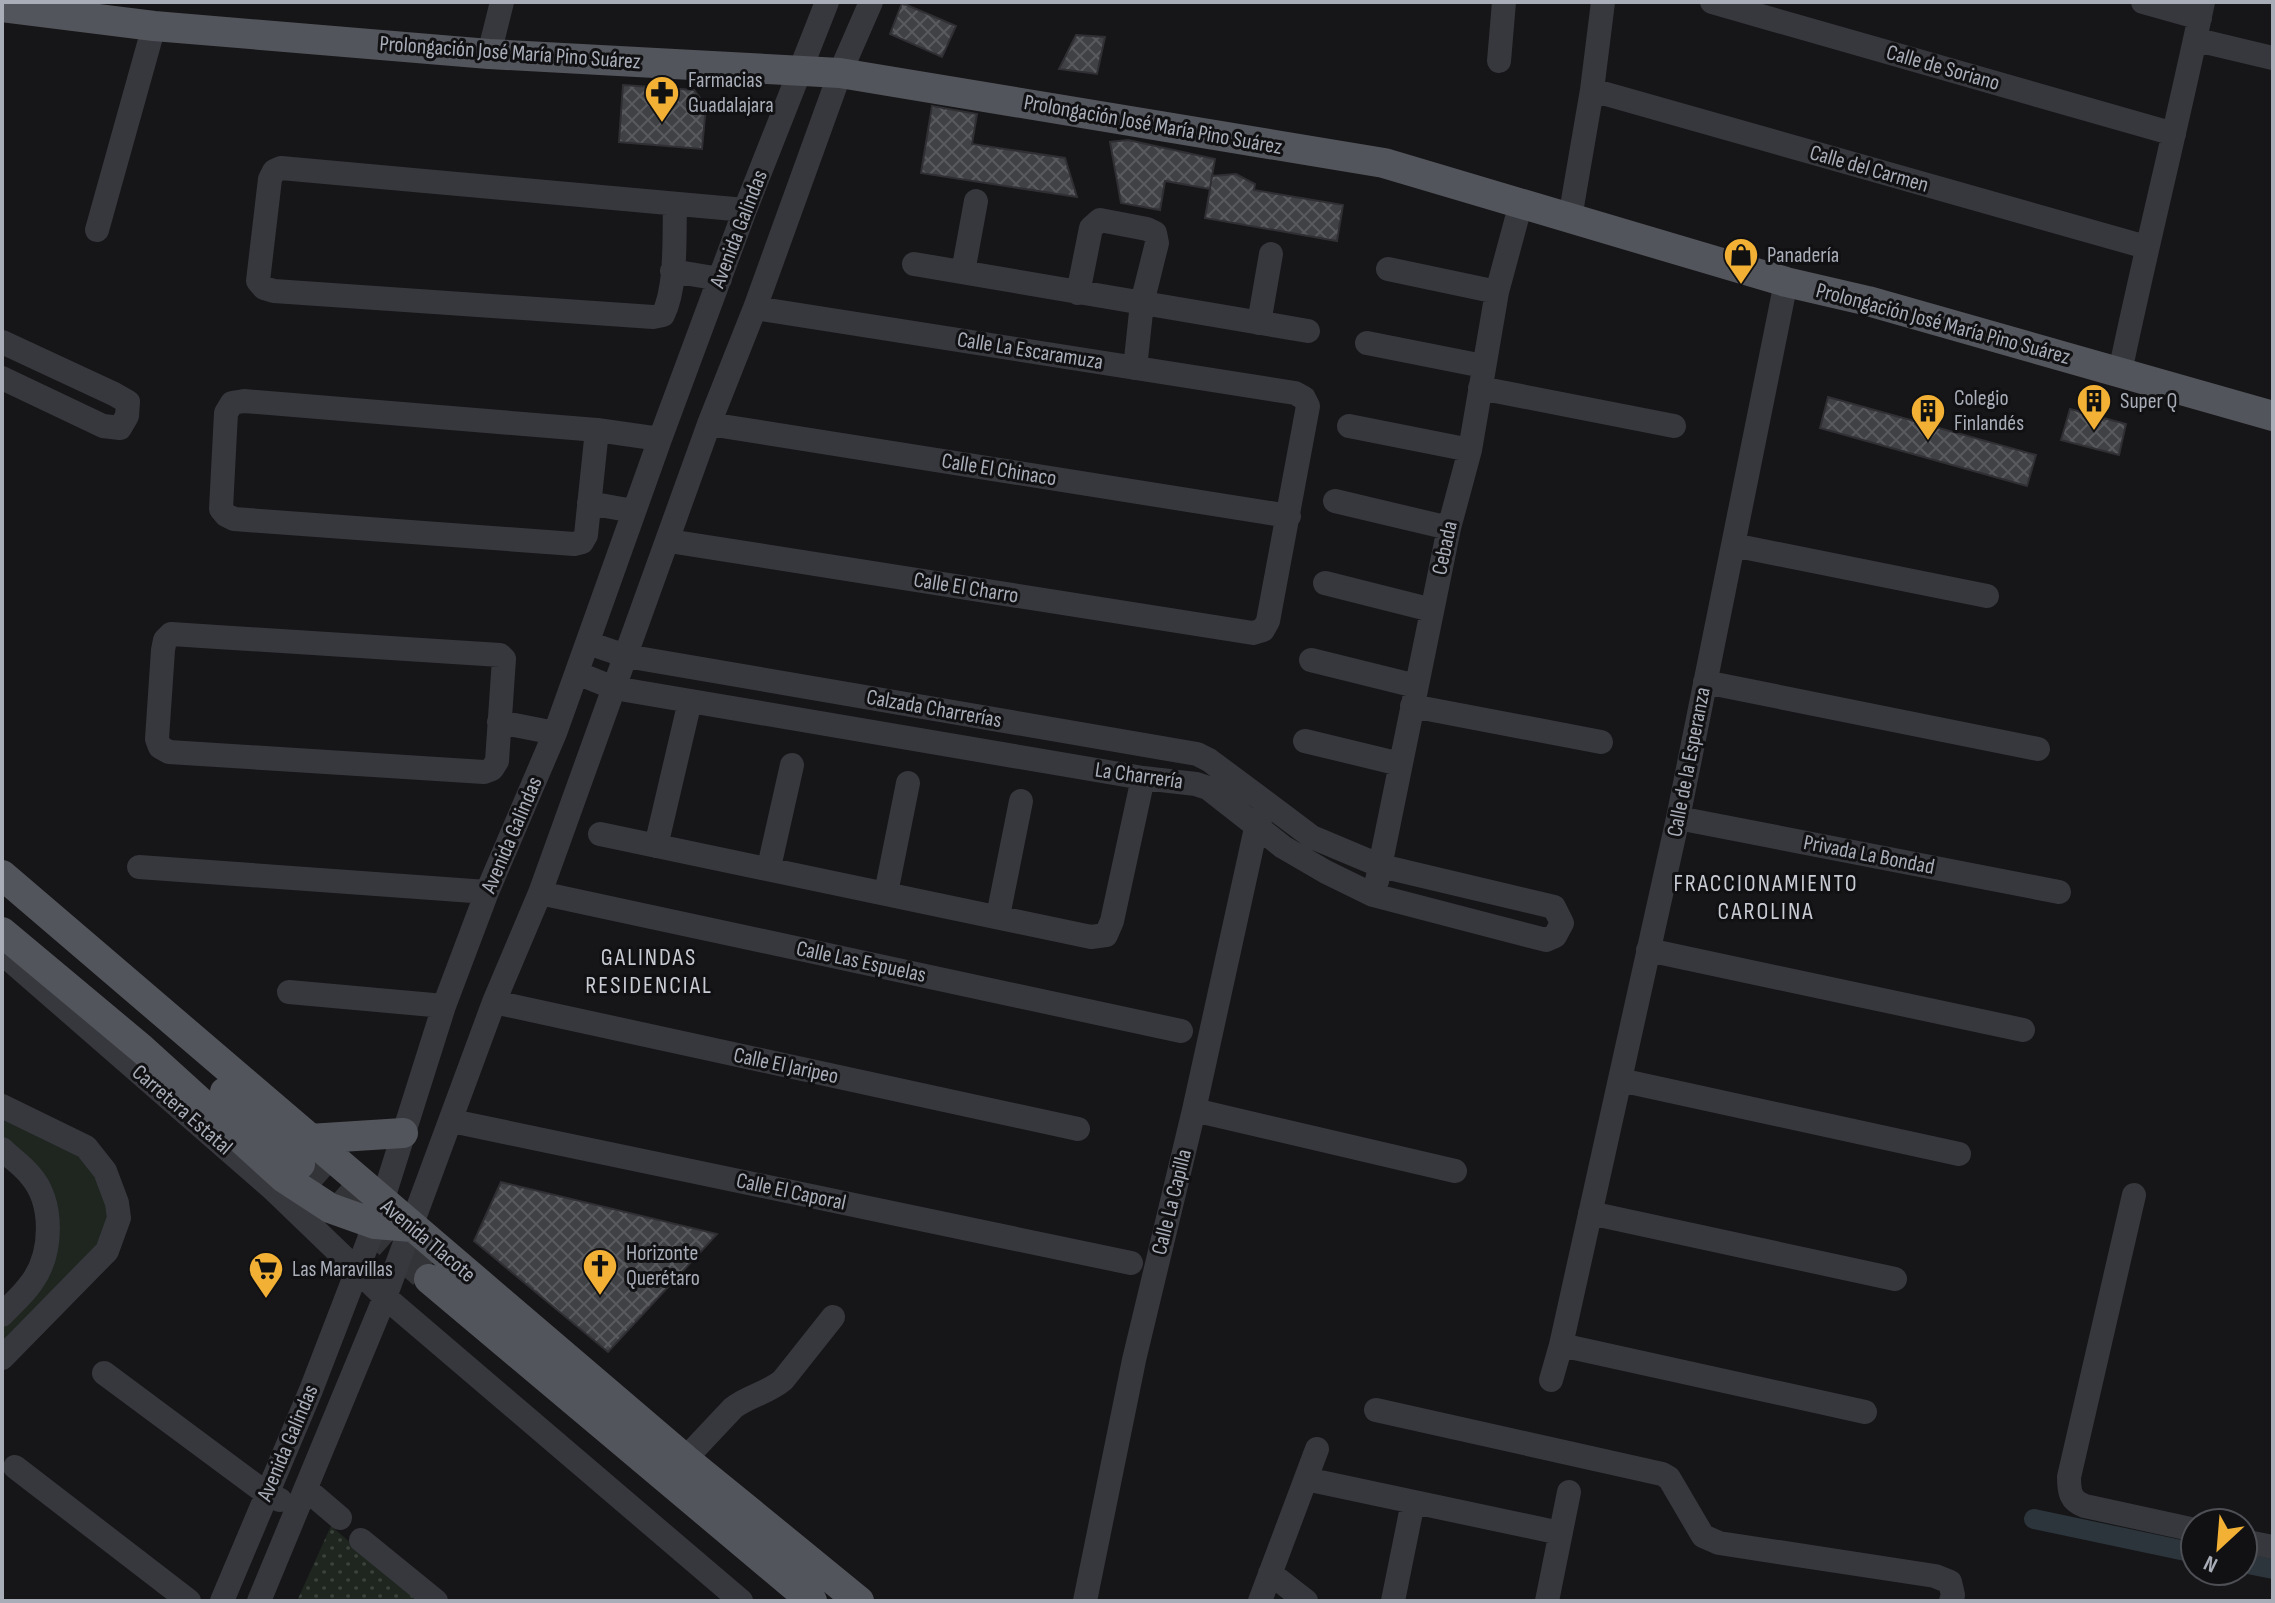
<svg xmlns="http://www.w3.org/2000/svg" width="2275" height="1603" viewBox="0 0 2275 1603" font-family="'Sofia Sans Condensed',sans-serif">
<defs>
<pattern id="park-dots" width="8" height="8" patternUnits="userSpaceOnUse" patternTransform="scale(2)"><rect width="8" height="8" fill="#1e261f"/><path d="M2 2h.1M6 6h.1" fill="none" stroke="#3c433d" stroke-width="1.8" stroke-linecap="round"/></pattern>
<pattern id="building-cross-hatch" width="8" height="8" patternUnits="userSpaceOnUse" patternTransform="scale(2)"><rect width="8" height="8" fill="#404145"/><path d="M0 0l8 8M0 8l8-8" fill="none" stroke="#595a5e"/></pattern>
</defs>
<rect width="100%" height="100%" fill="#161618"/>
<!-- grass -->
<path fill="#1e261f" d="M2,1106l84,41 33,71 -117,140v-43l31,-33 13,-73 -44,-60z"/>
<!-- park -->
<path fill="url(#park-dots)" d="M331,1526l88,75h-122z"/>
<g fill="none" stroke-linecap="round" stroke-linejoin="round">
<!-- canal -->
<path stroke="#2c353c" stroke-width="20" d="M2034,1519l161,34
M2243,1563l30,6"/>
</g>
<!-- building -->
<path fill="url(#building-cross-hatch)" stroke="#303034" stroke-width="2" d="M902,3l54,23 -14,31 -52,-23z
M1076,35l29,2 -8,37 -38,-5z
M623,85l71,5 12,16 -4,43 -83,-7z
M932,106l45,8 -5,30 93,14 12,39 -156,-24z
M1128,140l87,19 -5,29 2,-12 24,-2 19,10 -1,6 89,15 -6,36 -132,-23 5,-29 -45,-8 -5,29 -39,-7 -11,-61z
M1828,397l208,58 -9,31 -207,-58z
M2070,409l56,15 -7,31 -58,-15z
M501,1182l216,52 -109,118 -134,-111z"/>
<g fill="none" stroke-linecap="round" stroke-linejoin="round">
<!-- major-tunnel -->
<path stroke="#333438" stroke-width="30" stroke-dasharray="30 15" stroke-linecap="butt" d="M300,1164l129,115"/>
<!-- minor -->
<path stroke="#37383d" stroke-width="24" d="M1712,2l462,132
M2143,2l57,16
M2197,40l76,18
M489,54l13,-52
M1499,61l5,-59
M1592,90l554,157
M675,204c-1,33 2,83 -12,111l-10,2 -379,-26 -10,-3 -6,-7 12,-102 4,-8 7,-3 464,42
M1570,218l22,-128 11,-88
M97,230l57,-204
M914,264l394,67
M1388,269l109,23
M672,271l48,8
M963,272l13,-71
M1078,293l13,-65 9,-8 47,9 8,4 2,10 -15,60 -7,65
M1259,323l12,-69
M2,342l112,52 14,8 -1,14 -7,12 -17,-2 -101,-48
M1367,343l116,23
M2120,372c26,-124 57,-246 83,-370
M1480,388l194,38
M709,424l580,92
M1349,426l121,24
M597,430l-11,105 -4,7 -8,2 -340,-25 -8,-4 -5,-6 5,-96 6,-10 12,-2 353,29 63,9
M1335,501l114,27
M589,503l44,8
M669,541l584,92 10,-3 5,-9 40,-215 -4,-8 -9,-5 -540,-85
M1733,545l254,51
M1325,583l107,27
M171,634l329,21 4,4 -7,102 -5,8 -8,3 -315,-20 -9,-5 -3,-8 6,-89 2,-10z
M1311,660l105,26
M577,673l37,15 529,90 53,6 12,4 75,59 43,25 47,23 173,45 9,-4 7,-13 -8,-16 -173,-41 -69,-29 -103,-77 -12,-6 -571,-98 -38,-13
M1705,682l333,67
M1412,706l189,36
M499,722l56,11
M1305,741l95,23
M1678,818l381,74
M600,834l491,103 15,-2 6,-14 31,-143
M656,846l34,-145
M139,867l348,25
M769,867l23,-102
M1377,881l72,-353 21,-78 27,-158 24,-89
M540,893l641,138
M886,893l22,-110
M998,916l23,-115
M1648,950l375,80
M2,953l273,238 110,106 356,304
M289,992l155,14
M494,1002l584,127
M1620,1080l339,74
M2,1106l84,41 19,24 12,32 2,15 -12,33 -105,107
M1194,1110l261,61
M452,1121l679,142
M2,1149c9,9 20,16 28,26 24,27 23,78 2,107 -8,12 -20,22 -30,33
M2134,1195l-65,282c0,14 1,24 16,29l110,24
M1590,1213l305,66
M1561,1345l304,67
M104,1373l163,121 13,6
M1551,1380l10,-35 117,-527 108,-536
M1376,1410l286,64 7,4 34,58 16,7 216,33 15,6 3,13 -2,6
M685,1459l48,-51c15,-12 35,-15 50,-28l50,-63
M15,1467l174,134
M1306,1479l254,54
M306,1489l34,29
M361,1540l75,61
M2243,1541l30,6
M1270,1573l36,28
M222,1601l89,-211 64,-166 69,-218 43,-114 68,-159 105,-294 85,-229 82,-208
M259,1601l126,-304 109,-295 46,-109 169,-469 46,-116 85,-235 31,-71
M1085,1601l49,-241 60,-250 62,-282 6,-13
M1260,1601l57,-152
M1393,1601l20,-99
M1547,1601l22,-109"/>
<!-- major -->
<path stroke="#53555c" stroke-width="30" d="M2,7l152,19 335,28 351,19 544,90 402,119 82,19 405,115
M2,875l683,584 174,142
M2,932l140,117 142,129 46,30 45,16 37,3
M225,1092l75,72
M309,1139l94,-6
M429,1279l383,322"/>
</g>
<!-- icons -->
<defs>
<symbol id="pharmacy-pin" viewBox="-11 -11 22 30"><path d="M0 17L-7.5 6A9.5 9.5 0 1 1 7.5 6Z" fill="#f2b134" stroke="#111113"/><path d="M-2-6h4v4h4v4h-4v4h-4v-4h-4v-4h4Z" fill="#111"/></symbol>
<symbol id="shop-pin" viewBox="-11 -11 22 30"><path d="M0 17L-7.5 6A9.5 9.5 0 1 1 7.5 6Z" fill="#f2b134" stroke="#111113"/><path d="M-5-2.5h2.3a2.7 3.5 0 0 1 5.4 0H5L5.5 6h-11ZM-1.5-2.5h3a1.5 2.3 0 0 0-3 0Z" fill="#111"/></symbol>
<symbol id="building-pin" viewBox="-11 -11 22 30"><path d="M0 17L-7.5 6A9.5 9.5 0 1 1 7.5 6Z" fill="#f2b134" stroke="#111113"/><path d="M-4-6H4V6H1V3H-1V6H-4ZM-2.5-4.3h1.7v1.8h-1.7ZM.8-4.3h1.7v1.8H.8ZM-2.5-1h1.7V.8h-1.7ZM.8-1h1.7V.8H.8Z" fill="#111"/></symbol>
<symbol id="church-pin" viewBox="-11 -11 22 30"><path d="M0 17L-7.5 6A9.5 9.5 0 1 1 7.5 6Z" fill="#f2b134" stroke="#111113"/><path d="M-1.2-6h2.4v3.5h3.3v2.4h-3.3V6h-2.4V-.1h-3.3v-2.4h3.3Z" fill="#111"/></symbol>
<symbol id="supermarket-pin" viewBox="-11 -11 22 30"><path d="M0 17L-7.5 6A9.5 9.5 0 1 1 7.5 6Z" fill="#f2b134" stroke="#111113"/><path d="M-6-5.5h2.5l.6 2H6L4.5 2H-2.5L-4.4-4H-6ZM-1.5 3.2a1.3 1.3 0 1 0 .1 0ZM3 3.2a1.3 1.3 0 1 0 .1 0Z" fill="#111"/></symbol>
</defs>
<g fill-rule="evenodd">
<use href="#pharmacy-pin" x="642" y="73" width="40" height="54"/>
<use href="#shop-pin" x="1721" y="235" width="40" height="54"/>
<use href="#building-pin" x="2074" y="381" width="40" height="54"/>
<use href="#building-pin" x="1908" y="391" width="40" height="54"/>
<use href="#church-pin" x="580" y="1246" width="40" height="54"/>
<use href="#supermarket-pin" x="246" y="1249" width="40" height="54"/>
</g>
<g text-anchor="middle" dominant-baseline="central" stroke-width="6" stroke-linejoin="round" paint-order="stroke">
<!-- street labels -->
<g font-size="22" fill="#a8adb8" stroke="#111113">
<text transform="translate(510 53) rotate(4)">Prolongación José María Pino Suárez</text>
<text transform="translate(1943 68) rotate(16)">Calle de Soriano</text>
<text transform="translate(1153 125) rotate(10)">Prolongación José María Pino Suárez</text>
<text transform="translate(1869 169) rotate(16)">Calle del Carmen</text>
<text transform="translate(739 229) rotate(-69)">Avenida Galindas</text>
<text transform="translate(1943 324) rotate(15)">Prolongación José María Pino Suárez</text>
<text transform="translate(1030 351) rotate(9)">Calle La Escaramuza</text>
<text transform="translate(999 470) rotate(9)">Calle El Chinaco</text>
<text transform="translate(1445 548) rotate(-78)">Cebada</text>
<text transform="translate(966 588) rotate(9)">Calle El Charro</text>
<text transform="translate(934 709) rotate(10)">Calzada Charrerías</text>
<text transform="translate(1689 762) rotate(-79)">Calle de la Esperanza</text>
<text transform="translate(1139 776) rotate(8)">La Charrería</text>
<text transform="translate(512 835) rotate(-67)">Avenida Galindas</text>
<text transform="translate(1869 855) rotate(11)">Privada La Bondad</text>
<text transform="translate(861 962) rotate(12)">Calle Las Espuelas</text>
<text transform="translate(786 1066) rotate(12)">Calle El Jaripeo</text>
<text transform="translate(182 1110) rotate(41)">Carretera Estatal</text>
<text transform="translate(791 1192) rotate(12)">Calle El Caporal</text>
<text transform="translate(1172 1202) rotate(-76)">Calle La Capilla</text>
<text transform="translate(428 1241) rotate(40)">Avenida Tlacote</text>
<text transform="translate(288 1443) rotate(-67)">Avenida Galindas</text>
</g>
<!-- poi labels -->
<g font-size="22" fill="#a8adb8" stroke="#111113" text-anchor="start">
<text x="688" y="80">Farmacias<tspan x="688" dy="25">Guadalajara</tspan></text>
<text x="1767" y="255">Panadería</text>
<text x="1954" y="398">Colegio<tspan x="1954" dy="25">Finlandés</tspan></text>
<text x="2120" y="401">Super Q</text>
<text x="626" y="1253">Horizonte<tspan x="626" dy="25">Querétaro</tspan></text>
<text x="292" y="1269">Las Maravillas</text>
</g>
<!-- neighbourhood labels -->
<g font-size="24" letter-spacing="2" fill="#c9ccd4" stroke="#111113">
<text x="1766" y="883">FRACCIONAMIENTO<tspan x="1766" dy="28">CAROLINA</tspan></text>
<text x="649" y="957">GALINDAS<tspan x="649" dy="28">RESIDENCIAL</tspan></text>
</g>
</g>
<!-- border -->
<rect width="2275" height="1603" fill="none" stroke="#a8adb8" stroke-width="8"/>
<!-- north arrow -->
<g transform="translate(2219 1547) rotate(206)"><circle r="38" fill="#111113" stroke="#4d4f55" stroke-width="2"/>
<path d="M0-6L14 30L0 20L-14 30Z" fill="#f2b134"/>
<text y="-12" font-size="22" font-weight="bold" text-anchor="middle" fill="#a8adb8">N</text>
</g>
</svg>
